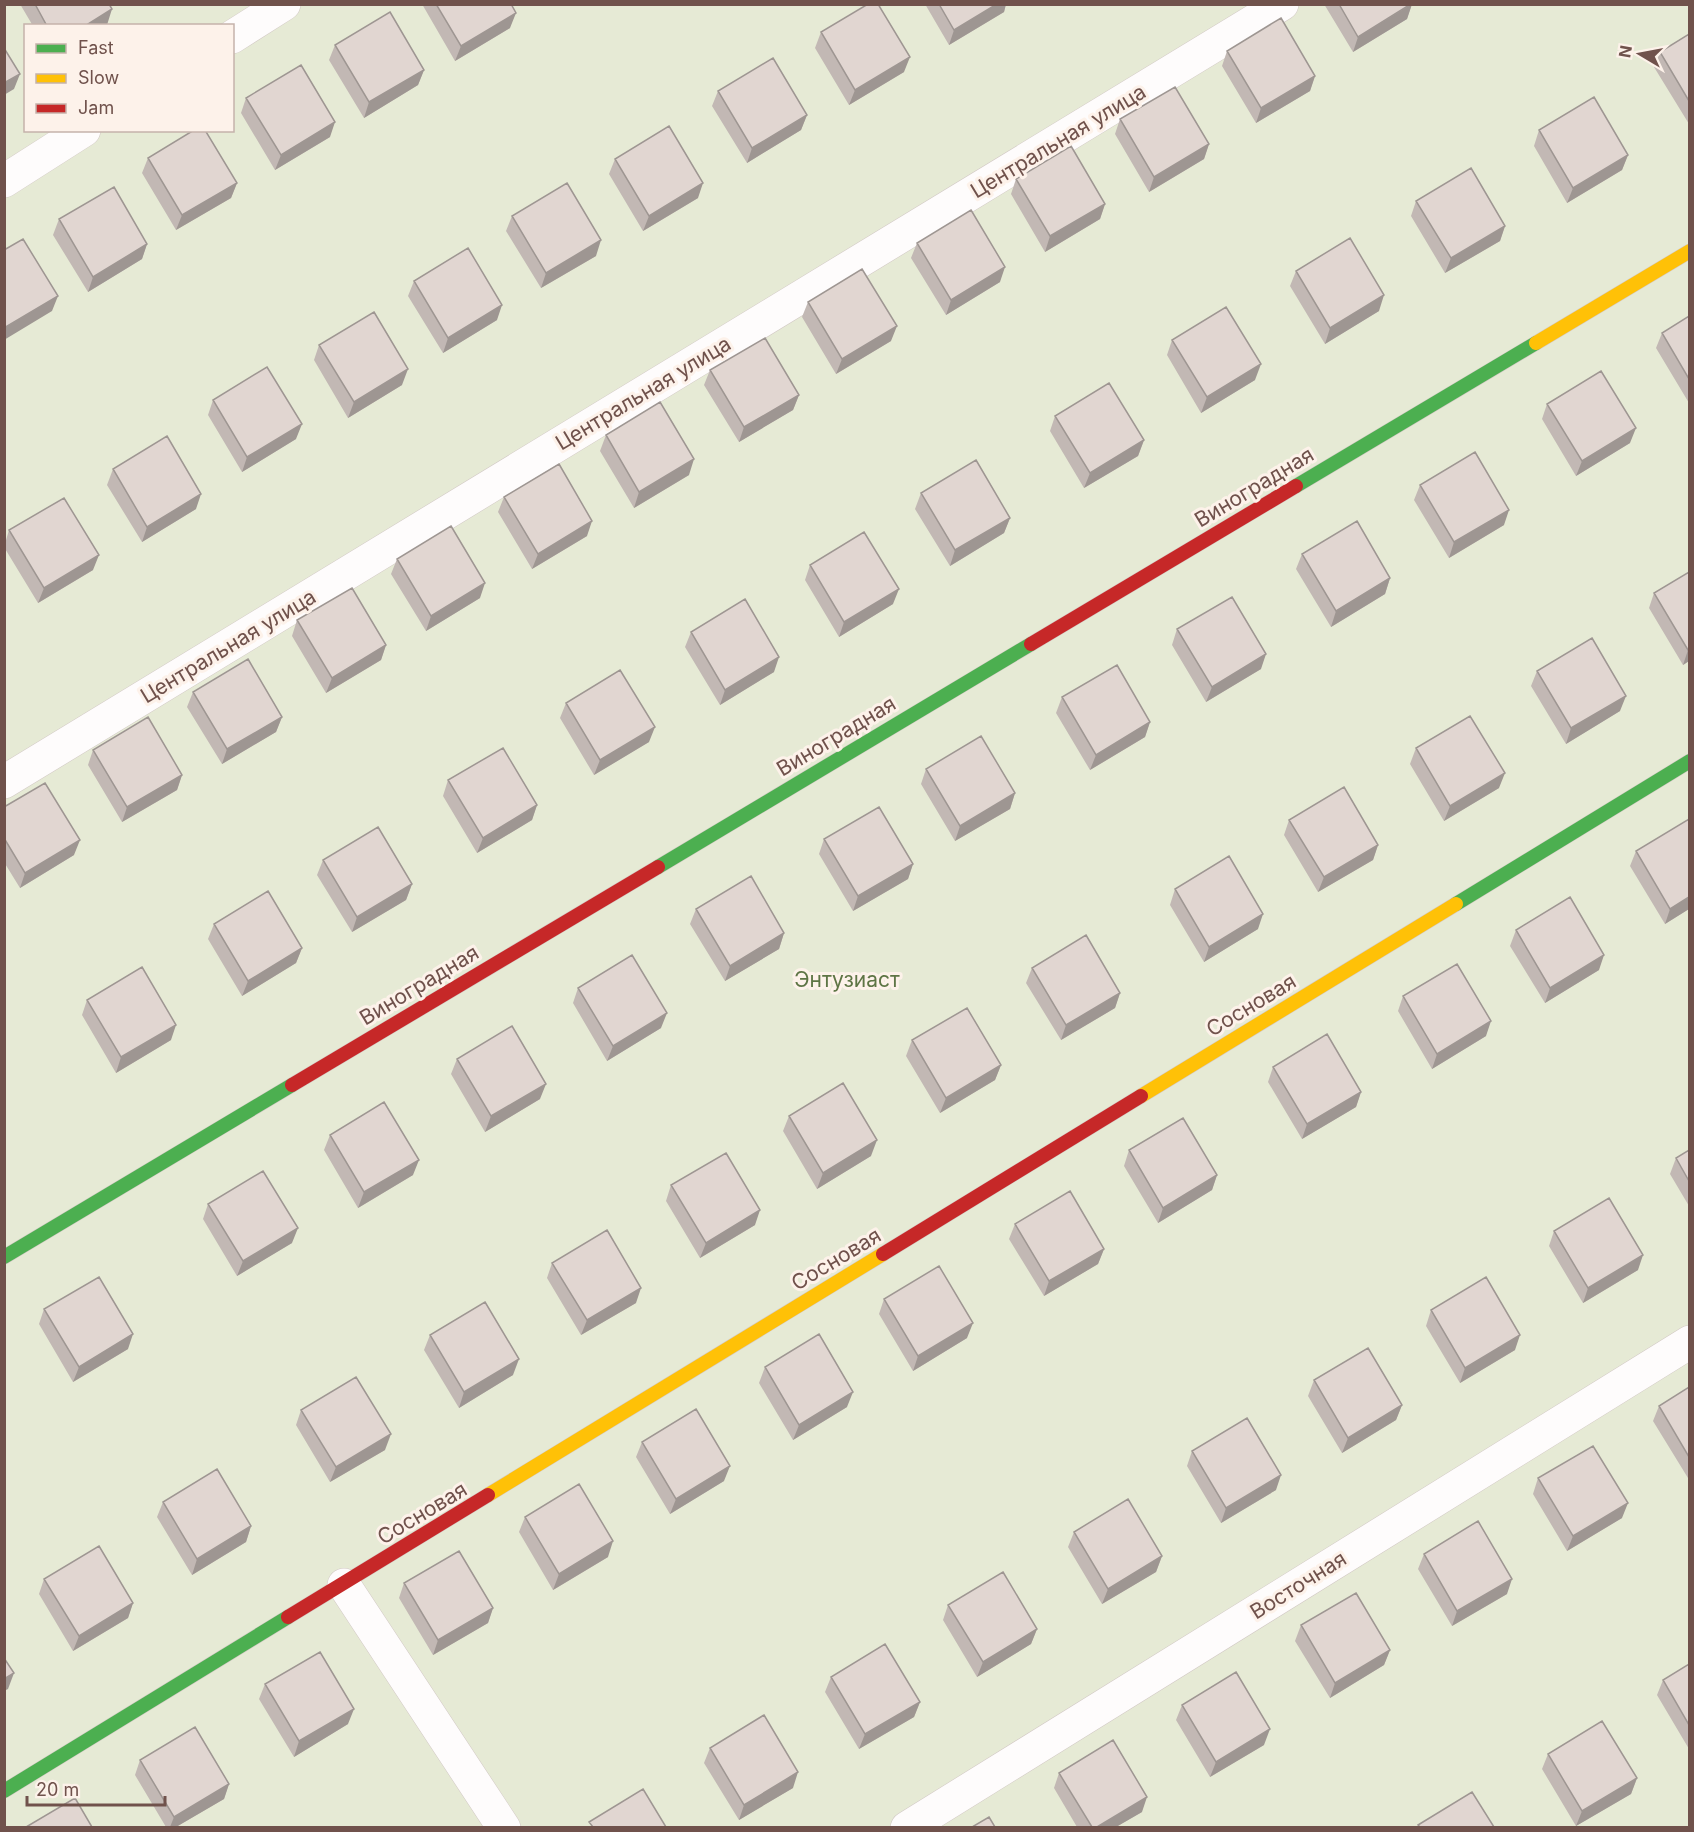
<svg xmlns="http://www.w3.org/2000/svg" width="1694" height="1832" viewBox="0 0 1694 1832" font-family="Inter,sans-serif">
<rect width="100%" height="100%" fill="#f5eee9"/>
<!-- green -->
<path fill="#e6ead5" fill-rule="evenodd" d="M5,5h1684v1822h-1684zM26,26h206v104h-206z"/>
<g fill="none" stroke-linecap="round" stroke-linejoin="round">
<defs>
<path id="street" d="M232,37l52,-33
M4,181l80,-51
M4,782l1278,-778
M344,1585l160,243
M907,1828l783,-486"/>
<path id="fast" d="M1296,486l240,-143
M658,867l373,-223
M1456,904l234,-143
M4,1257l288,-172
M4,1791l284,-174"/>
<path id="slow" d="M1536,343l154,-92
M1141,1096l315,-192
M488,1495l395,-241"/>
<path id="jam" d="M1031,644l265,-158
M292,1085l366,-218
M883,1254l258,-158
M288,1617l200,-122"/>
</defs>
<!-- street casing -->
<use href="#street" stroke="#d2c9c5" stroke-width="34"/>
<!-- fast casing -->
<use href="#fast" stroke="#d4c9c6" stroke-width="15"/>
<!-- slow casing -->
<use href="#slow" stroke="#d4c9c6" stroke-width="15"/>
<!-- jam casing -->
<use href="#jam" stroke="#d4c9c6" stroke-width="15"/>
<!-- street -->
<use href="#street" stroke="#fefcfc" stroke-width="33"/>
<!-- fast -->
<use href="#fast" stroke="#4caf50" stroke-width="14"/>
<!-- slow -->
<use href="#slow" stroke="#ffc107" stroke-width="14"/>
<!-- jam -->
<use href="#jam" stroke="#c62828" stroke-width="14"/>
</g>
<!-- wall -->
<path fill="#c2b8b4" d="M20,4h89l-2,21 -2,1h-72z
M422,4h89l-1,24 -55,33z
M925,4h81l-2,8 -55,33z
M1324,4h88l-5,15 -54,33z
M821,32l83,40 -55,33 -34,-57z
M1689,34v90l-35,-57 6,-15z
M335,45l89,25 -6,15 -54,33 -35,-58z
M1227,51l88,25 -5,15 -54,32 -34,-57z
M718,91l89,24 -6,15 -54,33 -35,-57z
M246,98l84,39 -55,33 -34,-57z
M1120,119l89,25 -5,15 -55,33 -34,-58z
M1539,130l89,25 -6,15 -55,33 -33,-57z
M148,158l89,25 -6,15 -55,32 -34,-57z
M615,159l83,39 -55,33 -34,-57z
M1016,179l89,25 -5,15 -55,33 -34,-58z
M1416,201l89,25 -5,15 -55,32 -34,-57z
M512,216l84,40 -55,32 -35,-57z
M59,219l88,25 -5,15 -54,33 -35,-57z
M917,243l83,39 -54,33 -35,-57z
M1296,271l83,40 -54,33 -35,-58z
M414,281l83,39 -54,33 -35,-57z
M808,302l83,39 -55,33 -34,-57z
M1689,316v87l-33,-55 6,-15z
M1172,340l83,40 -54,33 -34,-58z
M319,345l83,40 -54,33 -34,-58z
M710,370l89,25 -6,15 -54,32 -35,-57z
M213,400l83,39 -54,33 -34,-57z
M1547,404l83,39 -54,33 -34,-57z
M1055,416l89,24 -6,16 -54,32 -34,-57z
M606,435l83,40 -55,33 -34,-57z
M113,469l83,40 -54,33 -35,-57z
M1420,485l84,40 -55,33 -35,-58z
M921,493l89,25 -6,15 -54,33 -35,-57z
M504,497l83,39 -55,33 -34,-57z
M9,530l84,40 -55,33 -34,-56z
M1302,554l88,24 -5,16 -54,33 -35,-58z
M397,559l83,39 -54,33 -35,-57z
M810,565l83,39 -54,33 -34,-57z
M1689,572v89l-6,4 -34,-57 5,-15z
M297,620l89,25 -5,15 -55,33 -34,-57z
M1177,629l84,40 -55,33 -34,-57z
M691,632l83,40 -54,33 -35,-58z
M1537,671l83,40 -54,33 -35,-58z
M193,692l89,25 -6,15 -54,32 -35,-57z
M1062,697l88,25 -5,15 -55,33 -34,-57z
M566,703l83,39 -55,33 -34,-57z
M1416,748l83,40 -55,33 -34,-57z
M93,750l89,25 -5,15 -55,32 -34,-57z
M926,769l89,24 -5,16 -55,32 -34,-57z
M448,780l89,25 -5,15 -55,33 -34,-57z
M4,807l70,48 -54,33 -16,-26z
M1289,820l89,25 -5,15 -55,32 -34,-57z
M824,839l89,25 -5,15 -55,32 -34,-57z
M1636,851l53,58 -24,15 -35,-58z
M323,860l89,24 -6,16 -54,32 -35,-57z
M1175,889l83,40 -54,33 -34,-57z
M696,909l88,24 -5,16 -54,32 -35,-57z
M214,924l88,24 -6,15 -54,33 -34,-57z
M1516,930l83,40 -54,33 -35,-57z
M1032,968l88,25 -5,15 -54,32 -35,-57z
M578,988l83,40 -54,33 -34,-58z
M1403,996l83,40 -54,33 -34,-58z
M87,1000l84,40 -55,33 -34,-58z
M912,1040l89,25 -6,15 -55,33 -34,-57z
M457,1059l83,40 -55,33 -34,-58z
M1273,1067l88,25 -5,15 -54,32 -34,-57z
M789,1116l82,40 -54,33 -34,-58z
M330,1135l83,40 -55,33 -34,-58z
M1129,1150l88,25 -5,15 -54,33 -34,-57z
M1689,1150v56l-19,-32 6,-16z
M671,1185l84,40 -55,33 -34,-57z
M208,1204l84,39 -55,33 -34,-57z
M1015,1224l89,25 -6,15 -54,32 -35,-57z
M1554,1231l84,39 -55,33 -34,-57z
M552,1263l84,40 -55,32 -34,-57z
M884,1299l83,39 -54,33 -34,-57z
M44,1309l84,40 -55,33 -34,-58z
M1431,1310l84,40 -55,33 -34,-57z
M430,1335l83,40 -54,33 -35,-58z
M765,1367l82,40 -54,33 -34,-57z
M1314,1380l88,25 -6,15 -54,33 -34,-57z
M1689,1387v90l-1,1 -35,-57 6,-15z
M301,1410l84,40 -55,32 -34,-57z
M642,1442l82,39 -54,33 -34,-57z
M1192,1451l84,39 -55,33 -34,-57z
M1538,1478l84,40 -55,33 -34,-57z
M163,1502l88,24 -5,16 -54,33 -35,-58z
M525,1517l83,40 -55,33 -34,-58z
M1074,1532l88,24 -6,16 -54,32 -34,-57z
M1424,1554l83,40 -55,32 -34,-57z
M44,1579l89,24 -5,15 -55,33 -34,-57z
M404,1583l89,25 -5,15 -55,32 -34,-57z
M948,1605l89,24 -6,15 -54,33 -34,-57z
M1301,1625l89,25 -6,15 -54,33 -35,-57z
M1689,1664v85l-32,-54 6,-15z
M831,1677l89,25 -6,15 -55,32 -34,-57z
M265,1684l83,40 -54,33 -35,-58z
M1182,1705l82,40 -54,32 -34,-57z
M710,1748l83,40 -54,32 -35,-57z
M1548,1754l89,24 -6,16 -55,32 -34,-57z
M140,1760l89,24 -5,15 -48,28h-10l-31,-52z
M1059,1773l83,39 -26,15h-39l-23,-39z"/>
<!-- shaded-wall -->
<path fill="#9e9692" d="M997,4h9l-2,8 -55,33 5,-15z
M1412,4l-5,15 -54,33 5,-15z
M112,9l-5,16 -2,1h-20z
M516,13l-6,15 -55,33 6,-15z
M910,57l-6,15 -55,33 6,-15z
M424,70l-6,15 -54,33 5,-16z
M20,74l-6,15 -10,6v-12z
M1315,76l-5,15 -54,32 5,-15z
M807,115l-6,15 -54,33 5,-15z
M335,122l-5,15 -55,33 6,-15z
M1209,144l-5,15 -55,33 5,-15z
M1628,155l-6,15 -55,33 6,-15z
M237,183l-6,15 -55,32 6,-15z
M703,183l-5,15 -55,33 6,-15z
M1105,204l-5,15 -55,33 5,-16z
M1505,226l-5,15 -55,32 6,-15z
M601,240l-5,16 -55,32 5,-15z
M147,244l-5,15 -54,33 5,-15z
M1005,267l-5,15 -54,33 5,-15z
M1384,295l-5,16 -54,33 5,-16z
M58,296l-6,15 -48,29v-12z
M502,305l-5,15 -54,33 5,-15z
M897,326l-6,15 -55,33 6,-15z
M1261,364l-6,16 -54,33 6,-16z
M408,369l-6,16 -54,33 6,-16z
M799,395l-6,15 -54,32 5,-15z
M302,424l-6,15 -54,33 5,-15z
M1636,428l-6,15 -54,33 6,-15z
M1144,440l-6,16 -54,32 6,-15z
M694,459l-5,16 -55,33 5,-16z
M201,494l-5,15 -54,33 5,-15z
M1509,510l-5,15 -55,33 5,-16z
M1010,518l-6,15 -54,33 5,-16z
M592,521l-5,15 -55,33 6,-15z
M99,555l-6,15 -55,33 6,-15z
M1390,578l-5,16 -54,33 5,-16z
M485,583l-5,15 -54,33 5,-15z
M899,589l-6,15 -54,33 5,-15z
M386,645l-5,15 -55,33 6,-15z
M1689,649v12l-6,4 5,-15z
M1266,654l-5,15 -55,33 6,-15z
M779,657l-5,15 -54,33 5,-15z
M1626,696l-6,15 -54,33 5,-16z
M282,717l-6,15 -54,32 5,-15z
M1150,722l-5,15 -55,33 6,-15z
M655,727l-6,15 -55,33 6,-15z
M1505,773l-6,15 -55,33 6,-15z
M182,775l-5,15 -55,32 5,-15z
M1015,793l-5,16 -55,32 5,-15z
M537,805l-5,15 -55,33 6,-15z
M80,840l-6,15 -54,33 5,-15z
M1378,845l-5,15 -55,32 6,-15z
M913,864l-5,15 -55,32 5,-15z
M412,884l-6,16 -54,32 5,-15z
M1689,897v12l-24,15 5,-15z
M1263,914l-5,15 -54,33 5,-15z
M784,933l-5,16 -54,32 5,-15z
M302,948l-6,15 -54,33 6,-15z
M1604,955l-5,15 -54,33 5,-15z
M1120,993l-5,15 -54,32 5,-15z
M667,1013l-6,15 -54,33 6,-15z
M1491,1021l-5,15 -54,33 5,-15z
M176,1025l-5,15 -55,33 5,-16z
M1001,1065l-6,15 -55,33 6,-15z
M546,1084l-6,15 -55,33 6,-16z
M1361,1092l-5,15 -54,32 5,-15z
M877,1140l-6,16 -54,33 6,-16z
M419,1160l-6,15 -55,33 6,-16z
M1217,1175l-5,15 -54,33 5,-15z
M760,1210l-5,15 -55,33 6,-15z
M298,1228l-6,15 -55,33 6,-15z
M1104,1249l-6,15 -54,32 5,-15z
M1643,1255l-5,15 -55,33 5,-15z
M641,1288l-5,15 -55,32 6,-15z
M973,1323l-6,15 -54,33 5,-15z
M133,1334l-5,15 -55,33 6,-15z
M1520,1335l-5,15 -55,33 5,-15z
M519,1359l-6,16 -54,33 5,-16z
M853,1392l-6,15 -54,33 6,-15z
M1402,1405l-6,15 -54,33 6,-15z
M391,1434l-6,16 -55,32 6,-15z
M730,1466l-6,15 -54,33 6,-15z
M1281,1475l-5,15 -55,33 5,-15z
M1628,1503l-6,15 -55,33 6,-15z
M251,1526l-5,16 -54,33 5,-16z
M613,1541l-5,16 -55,33 6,-16z
M1162,1556l-6,16 -54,32 6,-15z
M1512,1579l-5,15 -55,32 5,-15z
M133,1603l-5,15 -55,33 6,-15z
M493,1608l-5,15 -55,32 5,-15z
M1037,1629l-6,15 -54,33 6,-15z
M1390,1650l-6,15 -54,33 5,-15z
M14,1673l-6,16 -4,2v-12z
M920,1702l-6,15 -55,32 6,-15z
M354,1709l-6,15 -54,33 5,-16z
M1270,1729l-6,16 -54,32 6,-15z
M798,1772l-5,16 -54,32 5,-15z
M1637,1778l-6,16 -55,32 6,-15z
M229,1784l-5,15 -48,28h-6l4,-10z
M1147,1797l-5,15 -26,15h-19z"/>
<!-- building -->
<path fill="#e1d6d1" stroke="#9e9692" stroke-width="1.5" d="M35,4h74l3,5 -27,17h-38z
M436,4h75l5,9 -55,33z
M868,4h10l32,53 -55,33 -34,-58z
M939,4h58l-43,26z
M1339,4h72l-53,33z
M390,12l34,58 -55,32 -34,-57z
M1281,18l34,58 -54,32 -34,-57z
M1689,34v67l-29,-49z
M4,48l16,26 -16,9z
M773,58l34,57 -55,33 -34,-57z
M301,65l34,57 -54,33 -35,-57z
M1175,87l34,57 -55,33 -34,-58z
M1594,97l34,58 -55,33 -34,-58z
M669,126l34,57 -54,33 -34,-57z
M194,130h11l32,53 -55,32 -34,-57z
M1071,146l34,58 -55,32 -34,-57z
M1471,168l34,58 -54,32 -35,-57z
M567,183l34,57 -55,33 -34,-57z
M114,187l33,57 -54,33 -34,-58z
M971,210l34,57 -54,33 -34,-57z
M1350,238l34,57 -54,33 -34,-57z
M23,239l35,57 -54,32v-78z
M468,248l34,57 -54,33 -34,-57z
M862,269l35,57 -55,33 -34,-57z
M1226,307l35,57 -54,33 -35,-57z
M374,312l34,57 -54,33 -35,-57z
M1689,316v63l-27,-46z
M765,338l34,57 -55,32 -34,-57z
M267,367l35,57 -55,33 -34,-57z
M1601,371l35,57 -54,33 -35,-57z
M1109,383l35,57 -54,33 -35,-57z
M660,402l34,57 -55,33 -33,-57z
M167,436l34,58 -54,33 -34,-58z
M1475,452l34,58 -55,32 -34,-57z
M976,460l34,58 -55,32 -34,-57z
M559,464l33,57 -54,33 -34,-57z
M64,498l35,57 -55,33 -35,-58z
M1357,521l33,57 -54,33 -34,-57z
M451,526l34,57 -54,33 -34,-57z
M864,532l35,57 -55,33 -34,-57z
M1689,572v77l-1,1 -34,-57z
M352,588l34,57 -54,33 -35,-58z
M1232,597l34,57 -54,33 -35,-58z
M745,599l34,58 -54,33 -34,-58z
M1592,638l34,58 -55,32 -34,-57z
M248,659l34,58 -55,32 -34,-57z
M1117,665l33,57 -54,33 -34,-58z
M620,670l35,57 -55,33 -34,-57z
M1470,716l35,57 -55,33 -34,-58z
M148,717l34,58 -55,32 -34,-57z
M981,736l34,57 -55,33 -34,-57z
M503,748l34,57 -54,33 -35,-58z
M45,783l35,57 -55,33 -21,-35v-31z
M1344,787l34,58 -54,32 -35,-57z
M879,807l34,57 -55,32 -34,-57z
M1689,819v78l-19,12 -34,-58z
M378,827l34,57 -55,33 -34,-57z
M1229,856l34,58 -54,33 -34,-58z
M751,876l33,57 -54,33 -34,-57z
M268,891l34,57 -54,33 -34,-57z
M1570,897l34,58 -54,33 -34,-58z
M1086,935l34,58 -54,32 -34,-57z
M632,955l35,58 -54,33 -35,-58z
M1457,964l34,57 -54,33 -34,-58z
M142,967l34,58 -55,32 -34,-57z
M967,1008l34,57 -55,33 -34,-58z
M512,1026l34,58 -55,32 -34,-57z
M1327,1034l34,58 -54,32 -34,-57z
M843,1083l34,57 -54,33 -34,-57z
M384,1102l35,58 -55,32 -34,-57z
M1183,1118l34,57 -54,33 -34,-58z
M1689,1150v31l-13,-23z
M726,1153l34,57 -54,33 -35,-58z
M263,1171l35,57 -55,33 -35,-57z
M1070,1191l34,58 -55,32 -34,-57z
M1609,1198l34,57 -55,33 -34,-57z
M607,1230l34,58 -54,32 -35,-57z
M939,1266l34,57 -55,33 -34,-57z
M99,1277l34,57 -54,33 -35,-58z
M1486,1277l34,58 -55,33 -34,-58z
M485,1302l34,57 -55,33 -34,-57z
M819,1334l34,58 -54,33 -34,-58z
M1368,1348l34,57 -54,33 -34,-58z
M356,1377l35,57 -55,33 -35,-57z
M1689,1387v70l-30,-51z
M696,1409l34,57 -54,33 -34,-57z
M1247,1418l34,57 -55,33 -34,-57z
M1593,1446l35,57 -55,33 -35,-58z
M217,1469l34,57 -54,33 -34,-57z
M579,1484l34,57 -54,33 -34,-57z
M1128,1499l34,57 -54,33 -34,-57z
M1478,1521l34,58 -55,32 -33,-57z
M99,1546l34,57 -54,33 -35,-57z
M459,1551l34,57 -55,32 -34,-57z
M1003,1572l34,57 -54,33 -35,-57z
M1356,1593l34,57 -55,33 -34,-58z
M885,1644l35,58 -55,32 -34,-57z
M320,1652l34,57 -55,32 -34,-57z
M4,1658l10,15 -10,6z
M1689,1664v61l-26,-45z
M1236,1672l34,57 -54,33 -34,-57z
M764,1715l34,57 -54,33 -34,-57z
M1602,1721l35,57 -55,33 -34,-57z
M195,1727l34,57 -55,33 -34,-57z
M1113,1740l34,57 -50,30h-5l-33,-54z
M643,1789l23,38h-73l-4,-5z
M1472,1792l22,35h-74l-2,-2z
M75,1798l17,29h-66z
M989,1817l6,10h-23z"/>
<g text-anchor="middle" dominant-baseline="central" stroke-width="6" stroke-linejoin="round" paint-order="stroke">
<!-- street labels -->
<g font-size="21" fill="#70524c" stroke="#fdf2ea">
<text transform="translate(1058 141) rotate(-31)">Центральная улица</text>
<text transform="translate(643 393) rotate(-31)">Центральная улица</text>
<text transform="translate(1254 487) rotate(-31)">Виноградная</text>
<text transform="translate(228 646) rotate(-31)">Центральная улица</text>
<text transform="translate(836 736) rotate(-31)">Виноградная</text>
<text transform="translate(419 985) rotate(-31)">Виноградная</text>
<text transform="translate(1251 1005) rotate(-31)">Сосновая</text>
<text transform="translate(836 1259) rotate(-31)">Сосновая</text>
<text transform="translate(422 1513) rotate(-31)">Сосновая</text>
<text transform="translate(1298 1585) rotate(-32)">Восточная</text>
</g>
<!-- park labels -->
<g font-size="21" fill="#5e7545" stroke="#fdf2ea">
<text x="847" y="979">Энтузиаст</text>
</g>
</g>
<!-- border -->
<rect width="1694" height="1832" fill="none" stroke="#70524c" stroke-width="12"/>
<!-- legend -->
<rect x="24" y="24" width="210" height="108" fill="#fdf2ea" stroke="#c5b2ab" stroke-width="1.5"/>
<rect x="36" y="44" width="30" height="9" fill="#4caf50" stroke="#c5b2ab" stroke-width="1.5"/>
<text x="78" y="54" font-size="18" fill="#70524c">Fast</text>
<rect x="36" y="74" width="30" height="9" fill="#ffc107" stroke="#c5b2ab" stroke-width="1.5"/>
<text x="78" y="84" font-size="18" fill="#70524c">Slow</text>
<rect x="36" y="104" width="30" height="9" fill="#c62828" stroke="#c5b2ab" stroke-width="1.5"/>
<text x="78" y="114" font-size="18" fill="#70524c">Jam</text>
<!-- north arrow -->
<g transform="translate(1640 54) rotate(280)" stroke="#fdf2ea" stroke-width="4.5" paint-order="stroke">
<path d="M0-4.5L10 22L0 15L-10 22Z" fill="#70524c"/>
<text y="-9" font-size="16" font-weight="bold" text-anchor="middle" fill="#70524c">N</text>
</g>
<!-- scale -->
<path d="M27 1796v9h138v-9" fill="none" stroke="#70524c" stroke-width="3"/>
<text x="36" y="1796" font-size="18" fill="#70524c" stroke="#fdf2ea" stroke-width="4.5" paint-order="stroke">20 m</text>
</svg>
